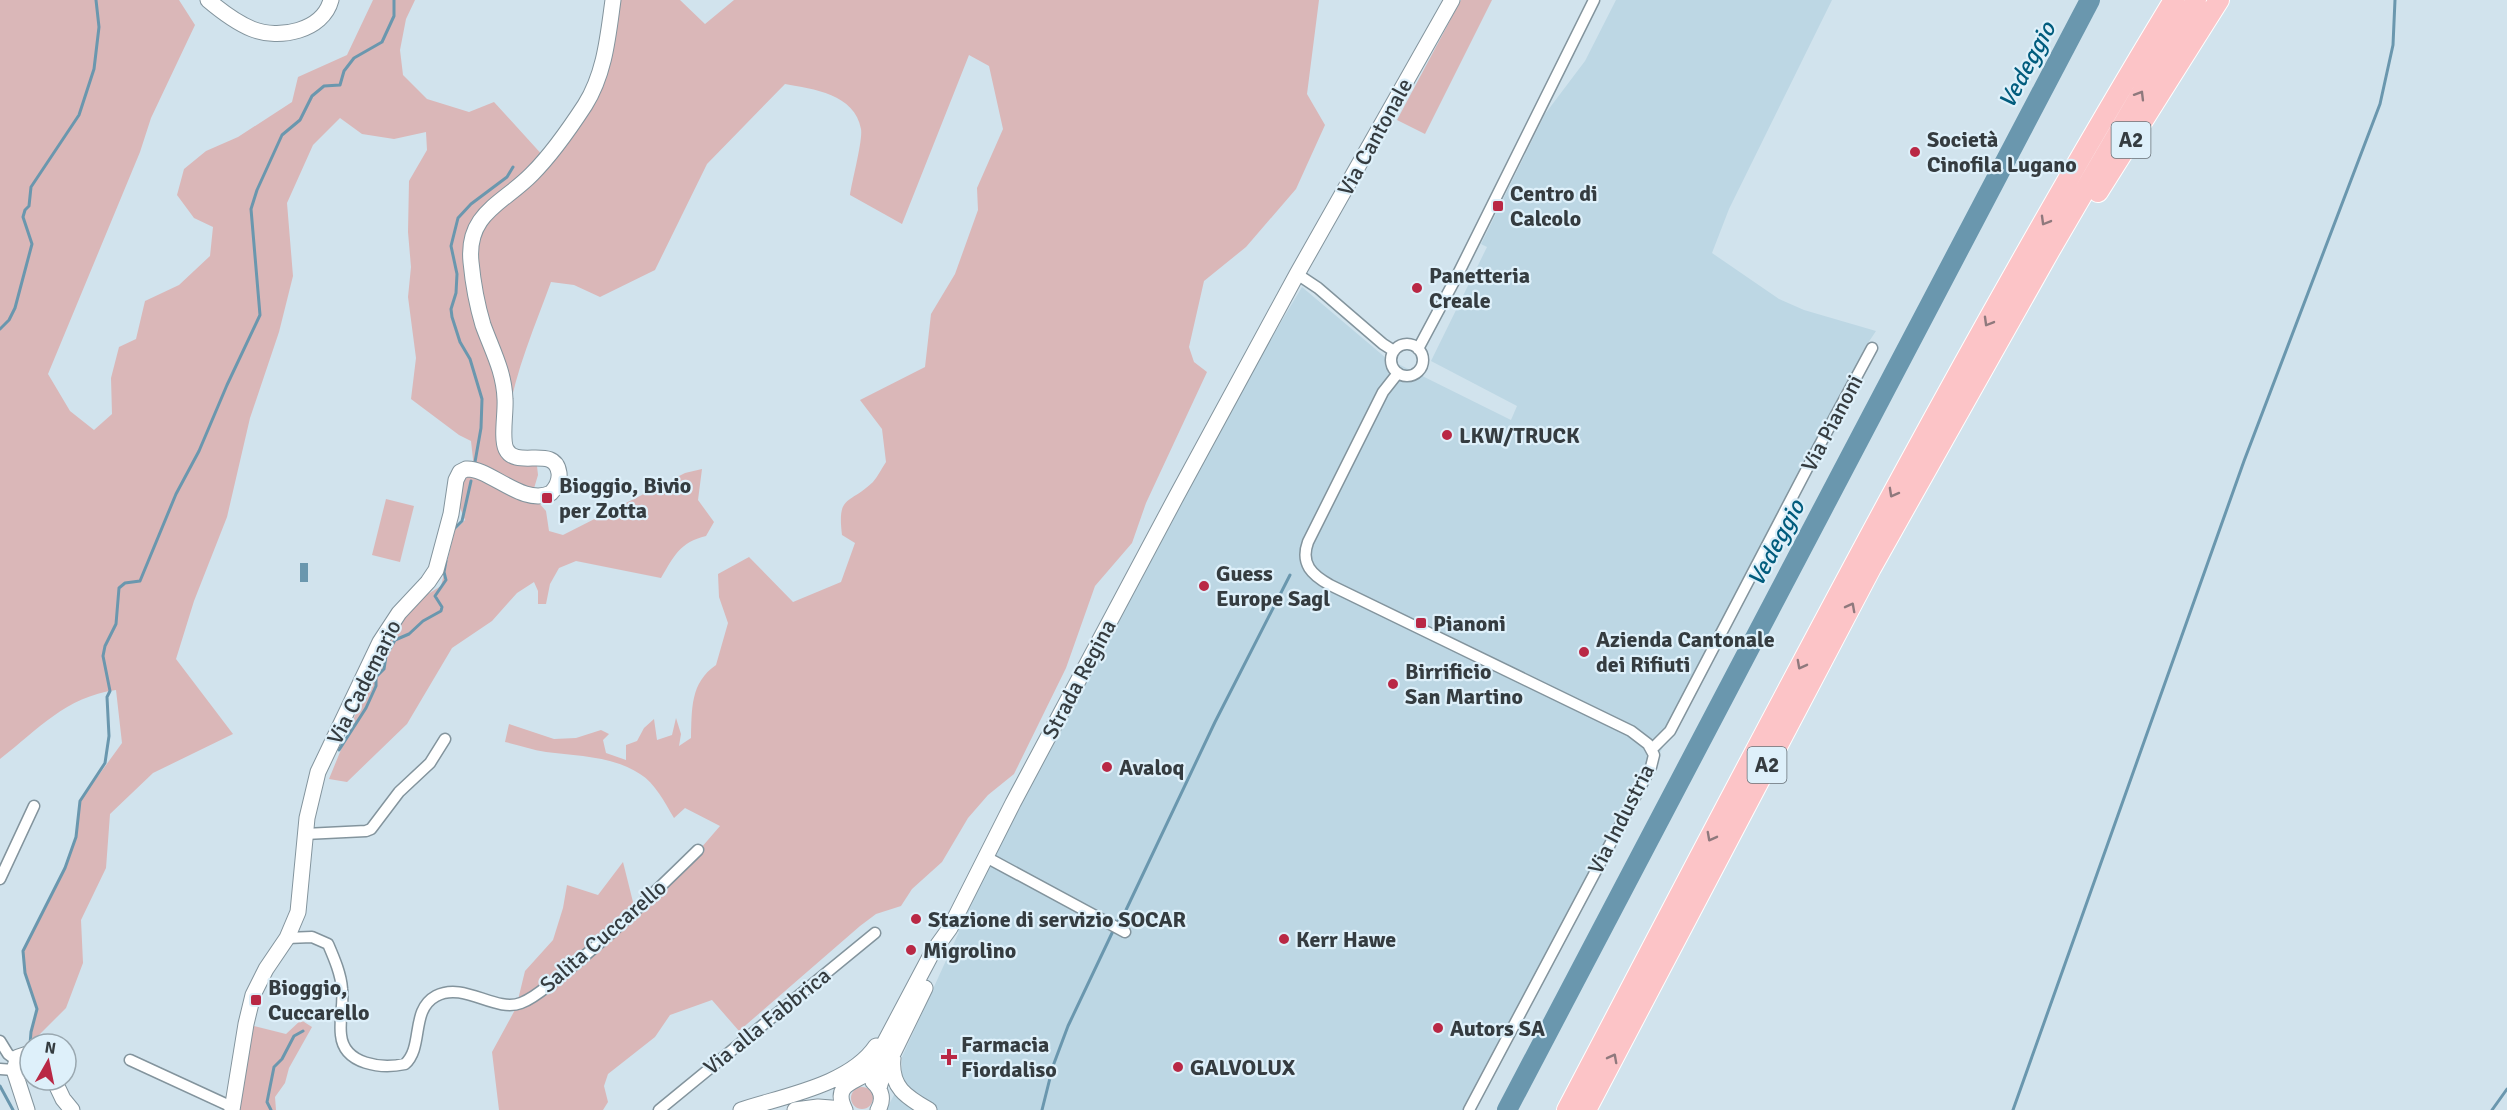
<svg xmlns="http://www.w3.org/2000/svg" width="2507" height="1110" viewBox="0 0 2507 1110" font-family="Signika,sans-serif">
<rect width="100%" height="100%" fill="#d1e3ed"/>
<!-- built -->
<path fill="#bdd7e4" d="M1616,0h216l-103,209 -17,44 67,46 25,11 72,21 -8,12 2,5 6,3 -212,394 -189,365h-589l16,-30v-23l57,-125 -9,-4 226,-431 126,-210 84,71 125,62 6,-14 -86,-45 56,-114 -6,-3 64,-130 40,-53z"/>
<!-- green -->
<path fill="#dab7b8" d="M0,0h179l16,25 -44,93 -11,34 -92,222 22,37 24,19 18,-16 -1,-36 8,-31 17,-8 9,-38 34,-16 31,-29 3,-29 -19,-9 -17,-23 7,-26 22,-18 32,-14 54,-35 6,-25 49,-22 26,-55h42l-9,19 -6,31 3,25 24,24 42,13 25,-10 51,56 40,-54 28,-104h67l25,24 29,-24h585l-12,94 18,31 -29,64 -50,58 -42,34 -15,66 5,15 13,10 -61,131 -14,40 -37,43 -29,82 -52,106 -26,21 -20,23 -26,44 -30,27 -11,17 -25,8 -16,12 -121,105 -27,-31 -42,15 -15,22 -47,37 -4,12 4,16 -5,8h-104l-7,-58 24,-44 9,-37 28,-31 10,-32 4,-23 31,10 25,-33 12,48 53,-47 32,-37 -35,-18 -11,10c-9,-15 -19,-35 -34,-44 -27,-18 -63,-18 -94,-22 -14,-2 -27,-7 -41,-10l4,-18 45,15 22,-1 25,-8 8,4 -6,6 3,13 20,7v-15l11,-4 7,-13 10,-9 3,21 15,-5 4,-17 5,16 -2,12 12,-8c1,-29 -1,-55 25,-73l12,-42 -9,-26 -1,-23 31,-17 44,45 48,-20 14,-39 -13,-8c-5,-41 7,-30 31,-53 5,-6 9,-14 13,-20l-4,-33 -22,-29 65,-33 6,-53 24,-40 23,-64 -1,-22 26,-59 -14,-63 -20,-11 -67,169 -52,-29c2,-14 13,-55 11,-66 -6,-35 -48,-40 -76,-45l-78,80 -52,106 -55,27 -26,-12 -23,-3c-19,52 -44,108 -46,164l31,11 2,18 -6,20 14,16 3,20 14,4 122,-62 17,-4 -4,31 16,22 -8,14c-26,6 -32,20 -45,42l-85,-17 -17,7 -9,16 -4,20h-8v-13l-4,-9 -17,11 -25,28 -40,27 -45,76 -60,58 -18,-3 49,-120 37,-57 26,-16 14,-56 10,-10 -11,-27 1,-8 19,-17 -3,-27 -12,-6 -48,-36 5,-41 -8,-61 3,-30 -3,-35 1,-51 18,-31 -1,-18 -32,7 -32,-5 -22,-16 -27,27 -26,58 6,73 -14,56 -29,86 -23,99 -33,84 -18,58 57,75 -80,39 -43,41 -4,54 -25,52 2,43 -17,45 -36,36 1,-12 6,-24 -12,-35 -2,-22 42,-83 11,-31 4,-36 42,-58 -6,-53c-51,7 -77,39 -116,69z
M1461,0h31l-67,134 -28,-14z
M386,499l28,7 -14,56 -28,-7z
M301,1020l11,7 -23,41 -4,15 -10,14 1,13h-44l14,-86 40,10z
M851 1098a11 11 0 1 1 22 0a11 11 0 1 1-22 0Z"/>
<!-- water -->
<path fill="#6a97ae" d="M300,563h8v19h-8z"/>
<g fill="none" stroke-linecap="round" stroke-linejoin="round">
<!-- stream -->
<path stroke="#6a97ae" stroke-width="3" d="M0,329l9,-9 6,-12 17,-64 -9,-27 2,-7 4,-4 2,-19 48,-72 15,-46 5,-42 -3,-27
M475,462l6,-34 1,-29 -12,-40 -10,-17 -8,-25 -1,-8 5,-16 1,-19 -6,-28 7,-28 13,-14 36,-27 6,-10
M454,529l8,-8 9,-40
M339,750l27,-42 10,-22v-9l8,-8 2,-13 9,-16 14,-6 14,-13 18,-10 1,-4 -7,-11 11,-16 -2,-8 2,-11
M1117,922l9,-12 89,-188 75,-147
M30,1044l1,-12 6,-23 -12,-36 -2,-22 42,-83 11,-31 4,-36 25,-38 4,-27 -2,-39 3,-6 -7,-35 2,-10 11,-22 3,-36 6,-5 15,-2 36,-87 23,-43 28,-66 33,-70 -9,-106 6,-19 25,-55 18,-15 12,-24 12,-10 16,-1 4,-14 10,-13 28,-16 12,-26v-16
M0,1086l13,24
M271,1110l-4,-8 7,-35 8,-8 12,-23 9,-5
M1042,1110l11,-44 15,-40 45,-95
M2013,1110l231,-649 136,-357 13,-59 2,-45
M2492,1110l15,-21"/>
<!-- river -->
<path stroke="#6a97ae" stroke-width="20" d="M1507,1110l583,-1110"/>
<defs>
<path id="street" d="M1297,274l21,14 65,56 11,7
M1391 360a16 16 0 1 1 32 0a16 16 0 1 1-32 0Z
M1418,349l40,-75 136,-274
M1398,373l-15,19 -75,150c-8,22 4,33 22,43l301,146 17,13 6,11 -3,12 -182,343
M1652,749l18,-18 140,-268 62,-115
M305,834l61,-3 5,-2 28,-37 31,-29 15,-24
M986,857l139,75
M0,879l34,-73
M287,938l25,-1 16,7c6,14 13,30 14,45 2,15 -3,31 -1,46 3,30 41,34 64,29 19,-17 5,-54 31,-68 28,-15 59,17 85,7 14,-5 26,-17 38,-26 49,-39 94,-83 139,-127
M0,1041l8,13 8,6
M130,1060l102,47
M0,1069l14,1
M659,1110l216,-177"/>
<path id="secondary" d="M208,0c13,11 27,22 44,29 27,11 71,2 79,-29
M893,1058c-3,29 13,39 36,52
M54,1080l9,19 9,11
M873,1082c9,8 11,18 5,28
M879,1088l4,-14 42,-86
M27,1110l-13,-40 4,-13 12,-4
M232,1110l14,-86 7,-29 13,-26 21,-31 11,-26 9,-94 11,-46 62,-130 19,-29 29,-31 8,-12 15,-56 5,-34 4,-8 6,-3c23,-2 57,38 85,24 5,-5 9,-11 8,-20 -4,-29 -43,-3 -53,-24 -5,-11 0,-37 -1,-50 -1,-28 -13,-49 -22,-74 -6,-20 -10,-42 -12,-63 -5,-49 33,-59 61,-88 20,-20 38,-46 53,-69 20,-32 23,-69 28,-105
M741,1110c42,-14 109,-25 135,-64
M795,1110l23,-3 26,2
M845,1110c-13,-26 9,-27 24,-38l63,-119 18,-25 63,-125 163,-306 121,-223 155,-274"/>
<path id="highway" d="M2098,192l121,-192
M1567,1110c196,-373 388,-749 607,-1110
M1586,1110l285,-542 179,-318 146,-250"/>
</defs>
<!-- street casing -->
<use href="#street" stroke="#83949d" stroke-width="13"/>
<!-- secondary casing -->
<use href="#secondary" stroke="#83949d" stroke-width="17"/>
<!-- highway casing -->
<use href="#highway" stroke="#fff" stroke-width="22"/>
<!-- street -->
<use href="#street" stroke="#fff" stroke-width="10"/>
<!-- secondary -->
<use href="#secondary" stroke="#fff" stroke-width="15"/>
<!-- highway -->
<use href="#highway" stroke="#fcc4c7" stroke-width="20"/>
</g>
<!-- one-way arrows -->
<defs><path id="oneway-chevron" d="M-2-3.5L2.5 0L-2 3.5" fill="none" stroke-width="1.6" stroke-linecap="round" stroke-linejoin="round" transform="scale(1.5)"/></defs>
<g stroke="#8f797d">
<use href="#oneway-chevron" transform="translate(2140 95) rotate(-59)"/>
<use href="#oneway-chevron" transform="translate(2045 221) rotate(120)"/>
<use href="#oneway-chevron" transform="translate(1988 322) rotate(120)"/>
<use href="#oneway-chevron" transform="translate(1893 493) rotate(119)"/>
<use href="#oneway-chevron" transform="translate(1851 607) rotate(-62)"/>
<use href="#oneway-chevron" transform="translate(1801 665) rotate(118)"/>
<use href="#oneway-chevron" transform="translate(1711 837) rotate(118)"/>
<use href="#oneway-chevron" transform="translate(1613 1058) rotate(-62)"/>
</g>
<!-- markers -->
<g fill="#b92845" stroke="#def0fa" stroke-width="2">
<circle cx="1915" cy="152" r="6"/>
<rect x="1492" y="200" width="12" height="12" rx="3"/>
<circle cx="1417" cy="288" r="6"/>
<circle cx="1447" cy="435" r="6"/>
<rect x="541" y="492" width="12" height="12" rx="3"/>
<circle cx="1204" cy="586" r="6"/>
<rect x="1415" y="617" width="12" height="12" rx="3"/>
<circle cx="1584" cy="652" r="6"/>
<circle cx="1393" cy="684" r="6"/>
<circle cx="1107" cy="767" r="6"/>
<circle cx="916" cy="919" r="6"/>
<circle cx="1284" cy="939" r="6"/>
<circle cx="911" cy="950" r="6"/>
<rect x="250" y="994" width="12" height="12" rx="3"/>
<circle cx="1438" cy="1028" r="6"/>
<path d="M946 1048h6v6h6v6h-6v6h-6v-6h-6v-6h6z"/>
<circle cx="1178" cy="1067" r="6"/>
</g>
<g text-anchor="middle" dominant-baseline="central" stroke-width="4.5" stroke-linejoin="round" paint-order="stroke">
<!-- shield labels -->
<g fill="#def0fa" stroke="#687278" stroke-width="1.5">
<rect x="2111.5" y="122" width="39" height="36" rx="4.5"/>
<rect x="1747.5" y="747" width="39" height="36" rx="4.5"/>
</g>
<g font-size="21" font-weight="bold" fill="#353c40">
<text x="2131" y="140">A2</text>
<text x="1767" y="765">A2</text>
</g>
<!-- street labels -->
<g font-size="22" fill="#353c40" stroke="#def0fa">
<text transform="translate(1375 137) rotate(-61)">Via Cantonale</text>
<text transform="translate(1832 423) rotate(-62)">Via Pianoni</text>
<text transform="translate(1079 679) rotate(-62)">Strada Regina</text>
<text transform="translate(364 682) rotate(-63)">Via Cademario</text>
<text transform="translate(1621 819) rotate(-63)">Via Industria</text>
<text transform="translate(603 936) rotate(-41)">Salita Cuccarello</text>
<text transform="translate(767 1021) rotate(-39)">Via alla Fabbrica</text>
</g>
<!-- poi labels -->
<g font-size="22" font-weight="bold" fill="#353c40" stroke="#def0fa" text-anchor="start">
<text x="1927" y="139">Società<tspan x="1927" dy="25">Cinofila Lugano</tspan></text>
<text x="1510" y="193">Centro di<tspan x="1510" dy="25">Calcolo</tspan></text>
<text x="1429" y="275">Panetteria<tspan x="1429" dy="25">Creale</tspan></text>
<text x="1459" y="435">LKW/TRUCK</text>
<text x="559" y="485">Bioggio, Bivio<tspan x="559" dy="25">per Zotta</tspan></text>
<text x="1216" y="573">Guess<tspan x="1216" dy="25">Europe Sagl</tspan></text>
<text x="1433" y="623">Pianoni</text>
<text x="1596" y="639">Azienda Cantonale<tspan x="1596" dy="25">dei Rifiuti</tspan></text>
<text x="1405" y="671">Birrificio<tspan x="1405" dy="25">San Martino</tspan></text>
<text x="1119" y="767">Avaloq</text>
<text x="928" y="919">Stazione di servizio SOCAR</text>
<text x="1296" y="939">Kerr Hawe</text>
<text x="923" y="950">Migrolino</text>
<text x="268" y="987">Bioggio,<tspan x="268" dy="25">Cuccarello</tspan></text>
<text x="1450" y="1028">Autors SA</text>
<text x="961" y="1044">Farmacia<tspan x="961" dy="25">Fiordaliso</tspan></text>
<text x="1190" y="1067">GALVOLUX</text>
</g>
<!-- water labels -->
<g font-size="24" font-style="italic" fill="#015c7d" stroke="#def0fa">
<text transform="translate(2027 65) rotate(-62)">Vedeggio</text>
<text transform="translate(1776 543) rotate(-62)">Vedeggio</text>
</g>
</g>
<!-- north arrow -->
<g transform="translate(48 1062) rotate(9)"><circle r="28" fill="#def0fa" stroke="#9aa8b0" stroke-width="1.5"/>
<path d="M0-4.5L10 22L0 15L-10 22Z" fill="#b92845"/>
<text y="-9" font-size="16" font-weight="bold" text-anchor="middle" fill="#353c40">N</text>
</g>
</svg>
